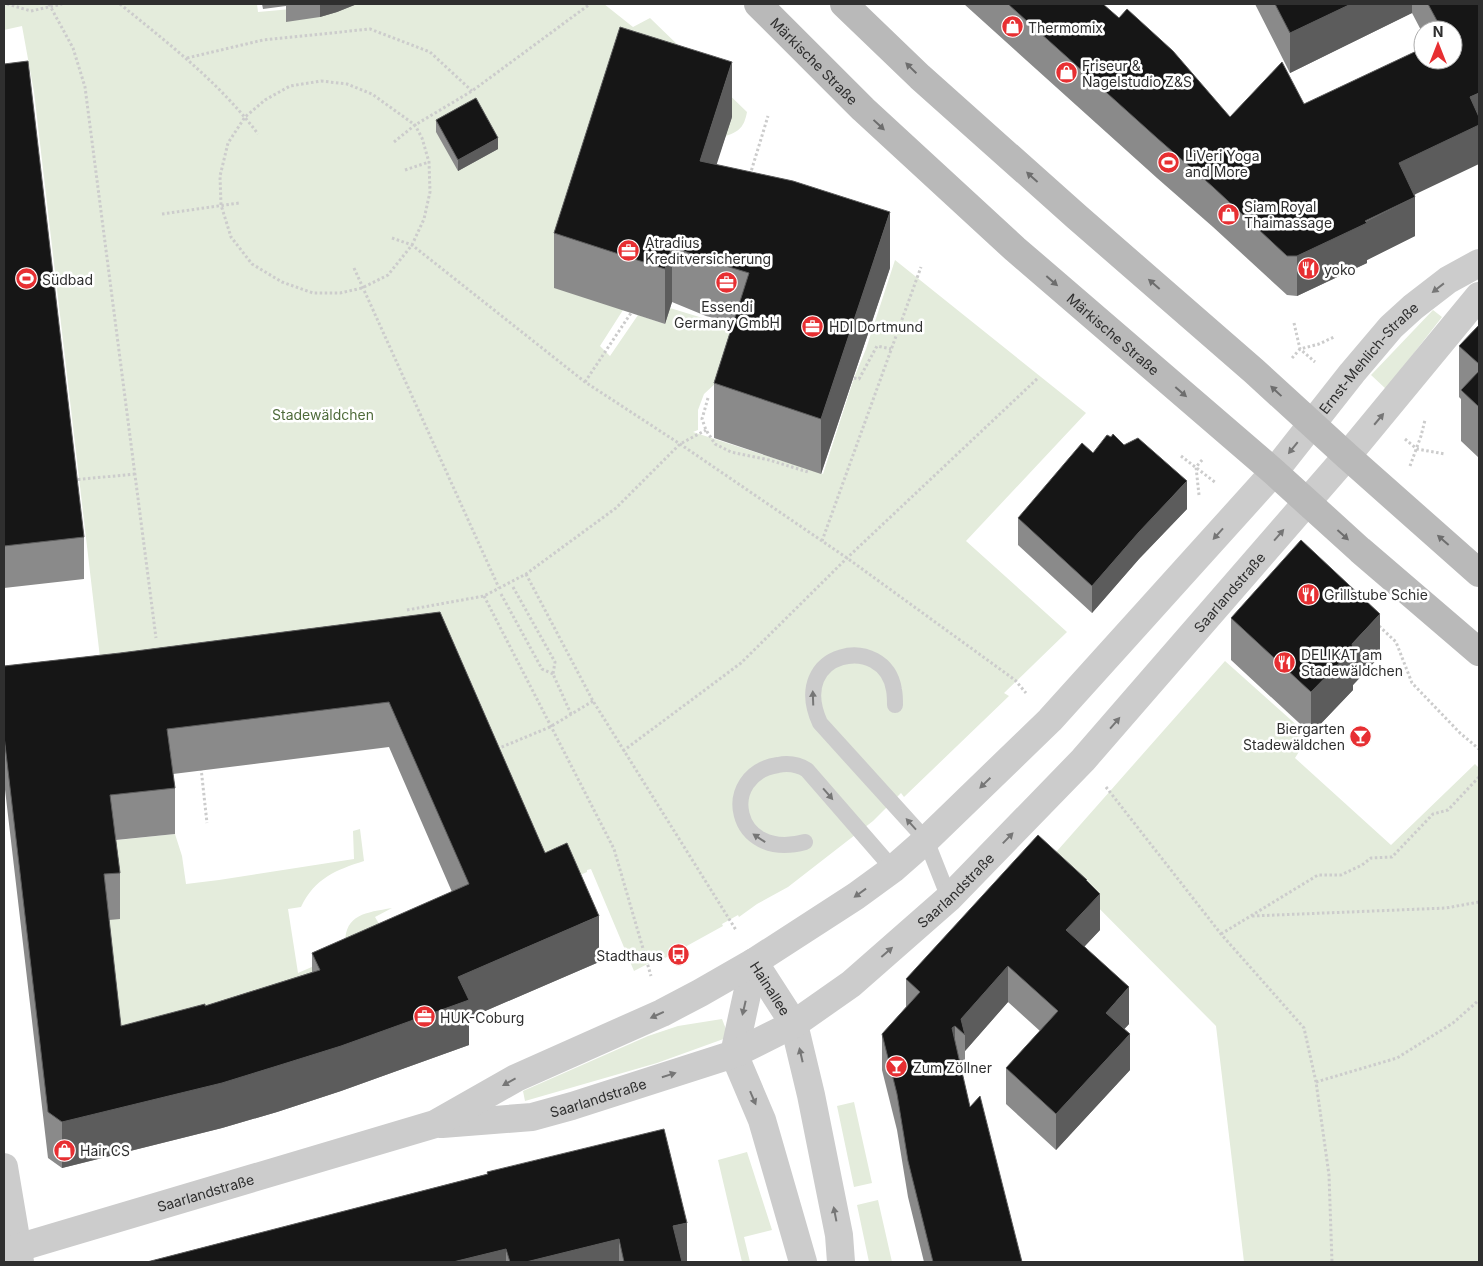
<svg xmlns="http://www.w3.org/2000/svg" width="1483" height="1266" viewBox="0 0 1483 1266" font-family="Inter,sans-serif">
<rect width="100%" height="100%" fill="#fff"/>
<!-- green -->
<path fill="#e4ecdc" d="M4,4h253l1,8 89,-8h257l29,23 17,-9 97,94c-3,15 -7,19 -21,24l-103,174 -23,36 10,10 28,-41 27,9 5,-16 75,23 -28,51 -13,12 -6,16v20l-5,2 130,42 31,-96 12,-29 29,-89 191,153 -120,128 101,91 -63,61 5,3 -105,101 -3,-4 -28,28 -85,66 -31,17 -18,13 -1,-2 -16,9 1,2 -58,32 -2,-2 -29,15 -43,-102 -4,1v2l-39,17 -65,-149 -379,-48 -70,-600 -12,-66 -18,4z
M1433,310l9,7 -56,72 -15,-14z
M1225,661l84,75 -14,22 96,87 84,-81 4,4v494h-235l-28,-236 -166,-167z
M360,829l4,32c-28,9 -49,17 -63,46l-13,2 10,64 48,-21c-5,-37 17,-39 46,-44l-17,9 19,32 -293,127 -21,-232 95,-10 7,22 4,28 33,-4 135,-21 -1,-28z
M722,1019l7,18 -72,26 -132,38 -2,-10 125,-55 30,-10z
M854,1102l18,81 -18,4 -17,-81z
M747,1152l25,78 -28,7 6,25h-8l-24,-102z
M878,1200l14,62h-23l-12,-57z"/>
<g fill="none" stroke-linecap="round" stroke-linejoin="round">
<!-- path -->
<path stroke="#ccc" stroke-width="3" stroke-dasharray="2.5 2.5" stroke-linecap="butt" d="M7,4l24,7 31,-7
M49,4l24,44 12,39 71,551
M120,4c49,40 100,79 138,130
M187,58l76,-18 107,-11 60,23 42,39
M321,81l26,3 25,10 43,31 7,13 7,24 1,30 -6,27 -12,26 -24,30 -26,13 -22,5h-27l-31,-11 -30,-18 -21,-27 -10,-32 -1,-29 8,-33 17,-26 20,-17 25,-14z
M394,142l21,-17 57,-34 118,-87
M405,170l24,-8
M750,175l18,-59
M162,214l77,-11
M392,238l20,7 173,137 95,62 167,114 168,122 11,13
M354,268l145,320
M1294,323l6,26 15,13
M1292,358l8,-9 19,-5 15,-7
M854,378l5,1 18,-33 14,3
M585,382l46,-69
M708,398l-6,21 4,11 9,14 16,8 38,8 39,12
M1405,439l12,10 28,5
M1181,456l35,27
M1410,466l11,-30 4,-16
M73,480l62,-6
M1199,495l-3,-28 7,-8
M822,541l99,-274
M526,574l67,127 143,229
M513,587l42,75 -2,12 18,40
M501,594l41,75 11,5
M484,596l130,253 37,127
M407,610l77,-14 42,-22 90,-66 64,-64 26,-14
M1379,626l17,16 16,41 48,50 19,16
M497,749l53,-22 43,-26
M623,751l118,-88 106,-105 191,-180
M201,768l6,55
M1106,787l115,147 83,94 12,54 13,93 3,87
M1252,916l194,-8 33,-6
M1221,934l97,-59h23l21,-10 9,-7 21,-1 41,-43 15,-4 31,-33
M1316,1082l81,-24 56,-35 26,-23"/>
<!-- service -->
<path stroke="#ccc" stroke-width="16" d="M895,705c0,-5 0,-10 -1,-15 -9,-58 -107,-40 -74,33l106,117 23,58
M805,842c-73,20 -87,-68 -27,-77 10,-2 21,0 29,5l86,99"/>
<!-- minor -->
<path stroke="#ccc" stroke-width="28" d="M794,1024l17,71 28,140 2,27
M734,1054l28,66 41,142
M4,1167l16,95"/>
<!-- tertiary -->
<g stroke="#ccc" stroke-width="28">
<path id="s1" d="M754,962l40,62"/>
<path d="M734,1054l20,-92"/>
<path id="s2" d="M442,1124l90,-7 40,-11 162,-52 60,-30 57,-40 98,-86 134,-138 264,-304 132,-160"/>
<path id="s3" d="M4,1252l431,-128 81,-46 146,-65 38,-20 54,-31 102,-66 37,-27 33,-29 124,-120 224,-248 78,-99 39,-46 22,-20 35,-27 31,-17"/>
</g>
<!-- secondary -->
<g stroke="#b9b9b9" stroke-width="28">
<path id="s4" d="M758,4l105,105 152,140 259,223 86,78 119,102"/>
<path d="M844,4l76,73 157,140 177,154 93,85 132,117"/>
</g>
</g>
<!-- wall -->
<path fill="#8a8a8a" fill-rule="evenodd" d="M262,4h95l-20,8 -17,5 -34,5v-16l-23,3z
M964,4h139l127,113 74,-13 119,-44 30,-30h-30v4l-11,-21 -122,60 -35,-69h224l-64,191v41l-48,24v3l-70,33 -10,-1 -74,-68 -56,-49z
M4,64l80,473v42l-80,9z
M732,117l-16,47 174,104 -69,206 -107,-36v-55l19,-60 -27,-7 -34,-14 -7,22 -111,-36v-55z
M436,120l62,29 -40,22 -22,-39z
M1479,325v133l-18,-17v-42l-2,-2v-51z
M1093,453l94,56 -48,50 -47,54 -74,-68v-27z
M440,612l105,241 54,109 -130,56v27l-128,46 -64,21 -55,16 -160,40 -14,-10 -44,-377v-115l116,-13zM389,747l63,145 -140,61v19l-107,34 -84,20 -12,-106 11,-1v-46l-4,-33 59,-6v-46l-2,-14z
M1231,618l149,38 -27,29v5l-42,44 -80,-74z
M1087,882l13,48 -16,17 45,77 -5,5 6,41 -74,80 -50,-46v-36l34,-37 -32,-29 -43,49v20l-4,-3 9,39 52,155h-98l-16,-65 -11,-67 -15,-60v-36l24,-27v-28z
M487,1172l200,90h-540l340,-88z"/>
<!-- shaded-wall -->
<path fill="#5c5c5c" d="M320,4h37l-20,8 -17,5z
M1351,4h61v9l-122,60v-40z
M732,62v55l-32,99v-55z
M1479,93v71l-80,38v-39l71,-66z
M498,138v11l-40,22v-11z
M1415,197v39l-48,24v3l-70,33v-40z
M890,212v56l-69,206v-55z
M672,246v56l-7,22v-55z
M1187,481v28l-48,50 -47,54v-27l47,-54z
M1380,614v42l-27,29v5l-42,44v-42l41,-48z
M1086,880h1v27l13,-13v36l-34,36v-36z
M599,916v46l-130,56v27l-128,46 -64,21 -55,16 -160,40v-46l396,-145z
M1008,966v36l-43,49v-16l-4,-16z
M1129,987v37l-23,25v-36z
M955,1026v36l-3,-34z
M1130,1034v36l-74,80v-36z
M687,1223v39h-14v-36z
M619,1239v23h-93z
M506,1249v13h-53z"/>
<!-- building -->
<path fill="#161616" stroke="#5c5c5c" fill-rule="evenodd" d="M1008,4h95l16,14 8,-9 46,42 57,66 52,-55 22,42 119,-56v12h30v-30h-11l-14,-26h51v89l-9,4 9,20v8l-80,38 16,34 -50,24 2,2 -70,33h-10l-74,-69 -56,-49z
M1275,4h76l-61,29z
M620,27l112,35 -32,99 93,20 97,31 -69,207 -107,-36 35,-110 -43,-13 -34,-14 -7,23 -111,-36z
M28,61l56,476 -80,9v-482z
M476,98l22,40 -40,22 -22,-40z
M1479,325v39l-20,-18z
M1479,371v36l-18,-17z
M1113,434l11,11 14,-7 49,43 -48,51 -47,54 -74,-68 64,-75 11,10 14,-18 4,2z
M1301,540l79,74 -28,30 1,5 -42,43 -80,-74z
M440,612l105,241 22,-10 32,73 -141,61 11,23 -128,46 -64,20 -55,17 -160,39 -14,-10 -44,-376v-70l116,-13zM389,702l80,182 -157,69 8,17 -115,36v-2l-84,22 -17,-152 16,-1 -10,-78 65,-7 -8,-59z
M1038,835l49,45h-1l14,14 -34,36 63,57 -23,26 24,21 -74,80 -50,-46 52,-57 -50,-45 -47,53 4,16 -10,-9 -3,2 18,79 10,-11 42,166h-89l-25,-101 -11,-67 -15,-60 38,-42 -14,-13z
M664,1129l23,94 -14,3 9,36h-58l-5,-23 -93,23h-16l-4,-13 -53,13h-306l341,-88 -1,-2z"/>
<!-- one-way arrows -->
<defs><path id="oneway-solid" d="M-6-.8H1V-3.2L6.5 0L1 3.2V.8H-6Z" transform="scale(1.25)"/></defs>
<g fill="#6d6d6d">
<use href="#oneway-solid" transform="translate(911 68) rotate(-136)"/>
<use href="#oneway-solid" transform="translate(879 125) rotate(43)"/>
<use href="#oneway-solid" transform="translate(1032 177) rotate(-138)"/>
<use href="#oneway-solid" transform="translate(1052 281) rotate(41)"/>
<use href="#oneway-solid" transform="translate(1154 284) rotate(-139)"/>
<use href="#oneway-solid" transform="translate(1276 391) rotate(-137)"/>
<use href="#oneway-solid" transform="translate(1181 392) rotate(41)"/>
<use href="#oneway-solid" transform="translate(1343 535) rotate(42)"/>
<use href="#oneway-solid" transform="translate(1443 540) rotate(-139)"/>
</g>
<g fill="#767676">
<use href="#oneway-solid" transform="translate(1438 288) rotate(142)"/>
<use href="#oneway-solid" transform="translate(1379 419) rotate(-50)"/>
<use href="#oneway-solid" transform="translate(1293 448) rotate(129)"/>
<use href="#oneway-solid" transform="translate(1218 534) rotate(132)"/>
<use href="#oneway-solid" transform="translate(1279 535) rotate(-49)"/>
<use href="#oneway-solid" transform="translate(813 698) rotate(-92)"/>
<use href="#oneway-solid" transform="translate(1115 723) rotate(-49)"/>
<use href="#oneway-solid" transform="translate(985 783) rotate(136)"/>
<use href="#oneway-solid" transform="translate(828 794) rotate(49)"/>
<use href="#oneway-solid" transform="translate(911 824) rotate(-132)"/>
<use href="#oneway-solid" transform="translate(759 838) rotate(-146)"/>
<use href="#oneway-solid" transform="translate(1008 838) rotate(-46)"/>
<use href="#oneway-solid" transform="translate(860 893) rotate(144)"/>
<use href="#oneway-solid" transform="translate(887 952) rotate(-41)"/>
<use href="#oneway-solid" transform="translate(744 1008) rotate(103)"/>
<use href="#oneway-solid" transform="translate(657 1015) rotate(155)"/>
<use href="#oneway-solid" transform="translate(801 1055) rotate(-103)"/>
<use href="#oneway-solid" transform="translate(669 1075) rotate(-18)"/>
<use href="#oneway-solid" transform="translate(509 1082) rotate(151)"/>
<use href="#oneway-solid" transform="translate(753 1098) rotate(67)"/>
<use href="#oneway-solid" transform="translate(835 1214) rotate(-101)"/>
</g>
<!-- icons -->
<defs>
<symbol id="shop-disc" viewBox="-11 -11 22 22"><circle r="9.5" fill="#e72f32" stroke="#fff"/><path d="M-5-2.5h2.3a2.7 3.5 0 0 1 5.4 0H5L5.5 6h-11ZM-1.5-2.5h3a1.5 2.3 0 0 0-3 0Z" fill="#fff"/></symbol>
<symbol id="stadium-disc" viewBox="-11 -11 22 22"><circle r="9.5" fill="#e72f32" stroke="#fff"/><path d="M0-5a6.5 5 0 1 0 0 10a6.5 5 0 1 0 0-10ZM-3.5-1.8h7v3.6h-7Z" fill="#fff"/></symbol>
<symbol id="office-disc" viewBox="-11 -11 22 22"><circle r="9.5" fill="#e72f32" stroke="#fff"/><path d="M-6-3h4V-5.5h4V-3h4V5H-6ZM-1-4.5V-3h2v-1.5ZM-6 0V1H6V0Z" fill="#fff"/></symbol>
<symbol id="restaurant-disc" viewBox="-11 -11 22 22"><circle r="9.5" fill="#e72f32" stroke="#fff"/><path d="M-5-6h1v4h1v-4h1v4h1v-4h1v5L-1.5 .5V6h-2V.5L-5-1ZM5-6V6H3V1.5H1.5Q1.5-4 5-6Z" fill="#fff"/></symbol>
<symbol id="bar-disc" viewBox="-11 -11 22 22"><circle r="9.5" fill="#e72f32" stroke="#fff"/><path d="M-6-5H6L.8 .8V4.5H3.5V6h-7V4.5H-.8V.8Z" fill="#fff"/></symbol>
<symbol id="bus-disc" viewBox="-11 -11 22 22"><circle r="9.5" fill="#e72f32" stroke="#fff"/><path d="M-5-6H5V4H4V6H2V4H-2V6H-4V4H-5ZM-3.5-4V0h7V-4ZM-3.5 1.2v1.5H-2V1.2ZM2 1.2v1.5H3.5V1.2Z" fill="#fff"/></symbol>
</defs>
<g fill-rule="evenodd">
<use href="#shop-disc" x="1000" y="14" width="25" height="25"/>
<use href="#shop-disc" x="1054" y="60" width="25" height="25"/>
<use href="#stadium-disc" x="1156" y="150" width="25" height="25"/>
<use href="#shop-disc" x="1216" y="202" width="25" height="25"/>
<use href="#office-disc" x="616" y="238" width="25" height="25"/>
<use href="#restaurant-disc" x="1296" y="256" width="25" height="25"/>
<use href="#stadium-disc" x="14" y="266" width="25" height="25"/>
<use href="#office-disc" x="714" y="270" width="25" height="25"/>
<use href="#office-disc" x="800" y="314" width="25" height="25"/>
<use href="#restaurant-disc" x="1296" y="582" width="25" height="25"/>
<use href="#restaurant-disc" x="1272" y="650" width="25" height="25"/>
<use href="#bar-disc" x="1348" y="724" width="25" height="25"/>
<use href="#bus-disc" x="666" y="942" width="25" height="25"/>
<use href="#office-disc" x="412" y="1004" width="25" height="25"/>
<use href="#bar-disc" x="884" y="1054" width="25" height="25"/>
<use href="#shop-disc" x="52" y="1138" width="25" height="25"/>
</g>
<g text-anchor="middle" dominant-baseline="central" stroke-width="5" stroke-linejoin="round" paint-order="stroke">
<!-- poi labels -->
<g font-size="14" fill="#2f2f2f" stroke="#fff" text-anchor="start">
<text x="1028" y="27">Thermomix</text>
<text x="1082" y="65">Friseur &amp;<tspan x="1082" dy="16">Nagelstudio Z&amp;S</tspan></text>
<text x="1185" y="155">LiVeri Yoga<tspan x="1185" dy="16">and More</tspan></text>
<text x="1244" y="206">Siam Royal<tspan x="1244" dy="16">Thaimassage</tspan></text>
<text x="645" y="242">Atradius<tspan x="645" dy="16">Kreditversicherung</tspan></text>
<text x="1324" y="269">yoko</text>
<text x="42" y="279">Südbad</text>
<text x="727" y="306" text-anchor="middle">Essendi<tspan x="727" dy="16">Germany GmbH</tspan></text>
<text x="829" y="326">HDI Dortmund</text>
<text x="1324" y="594">Grillstube Schie</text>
<text x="1301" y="654">DELIKAT am<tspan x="1301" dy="16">Stadewäldchen</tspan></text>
<text x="1345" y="728" text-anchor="end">Biergarten<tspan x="1345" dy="16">Stadewäldchen</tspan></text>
<text x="663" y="955" text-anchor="end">Stadthaus</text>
<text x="440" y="1017">HUK-Coburg</text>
<text x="913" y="1067">Zum Zöllner</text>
<text x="80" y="1150">Hair CS</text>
</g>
<!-- street labels -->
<g font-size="14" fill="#2f2f2f" stroke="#fff">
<text stroke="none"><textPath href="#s4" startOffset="80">Märkische Straße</textPath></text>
<text stroke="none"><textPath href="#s4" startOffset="485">Märkische Straße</textPath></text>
<text stroke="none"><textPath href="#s3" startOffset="1674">Ernst-Mehlich-Straße</textPath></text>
<text stroke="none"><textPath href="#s2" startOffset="984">Saarlandstraße</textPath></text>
<text stroke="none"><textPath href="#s2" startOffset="579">Saarlandstraße</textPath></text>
<text stroke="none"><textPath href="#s1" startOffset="31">Hainallee</textPath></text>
<text stroke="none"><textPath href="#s2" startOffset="159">Saarlandstraße</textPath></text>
<text stroke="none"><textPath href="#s3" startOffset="210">Saarlandstraße</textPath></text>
</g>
<!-- park labels -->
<g font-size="14" fill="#4f6b3b" stroke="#fff">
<text x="323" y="414">Stadewäldchen</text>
</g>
</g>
<!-- border -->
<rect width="1483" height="1266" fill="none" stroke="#2f2f2f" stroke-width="10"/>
<!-- north arrow -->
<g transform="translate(1438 45)"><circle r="24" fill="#ffffff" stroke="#acacac"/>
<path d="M0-4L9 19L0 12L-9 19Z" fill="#e72f32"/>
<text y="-8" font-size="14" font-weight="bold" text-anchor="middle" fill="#2f2f2f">N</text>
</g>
</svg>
